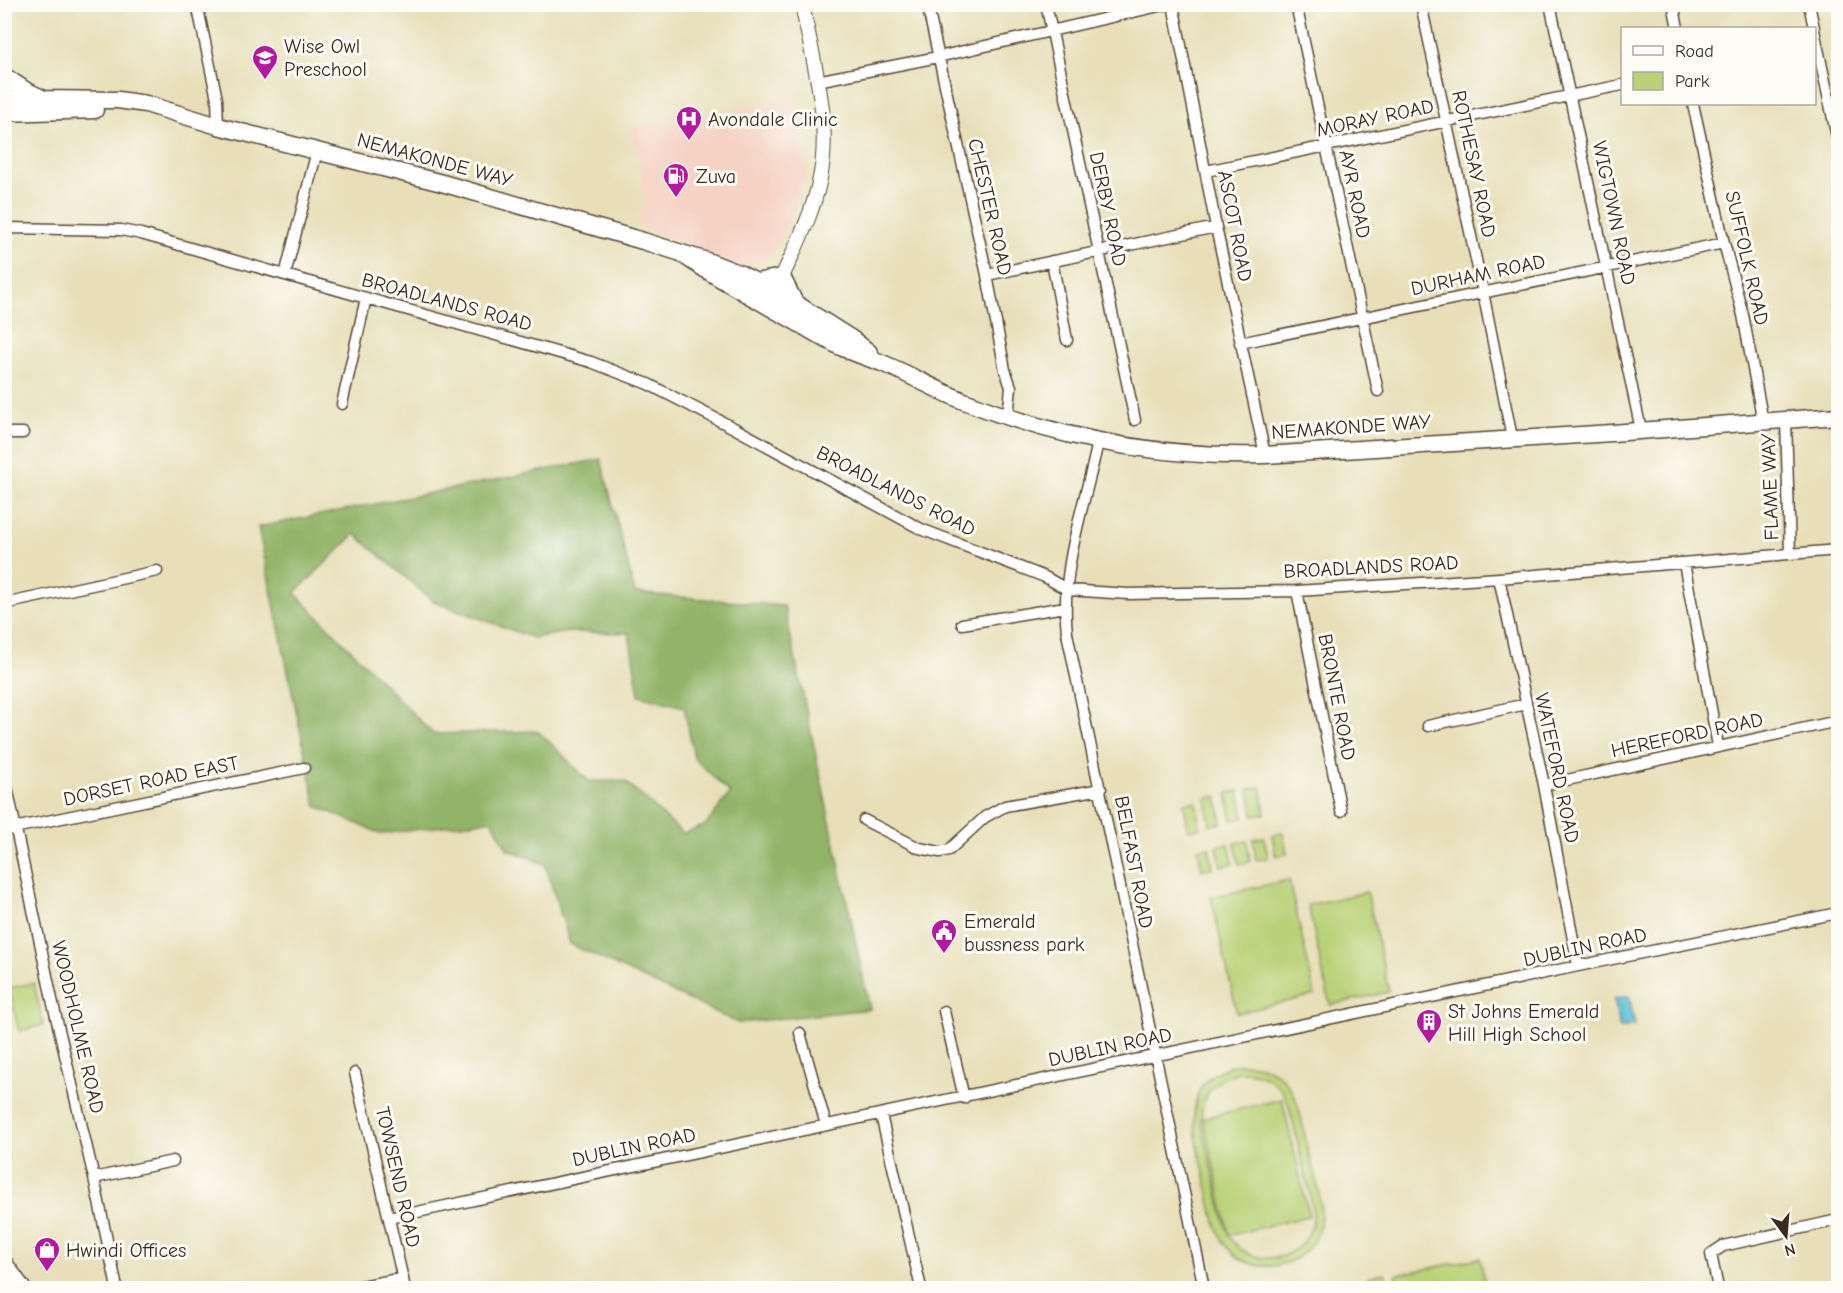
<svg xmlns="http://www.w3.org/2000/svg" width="1843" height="1293" viewBox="0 0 1843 1293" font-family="'Comic Neue',sans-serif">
<rect width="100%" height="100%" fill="#fdfcf7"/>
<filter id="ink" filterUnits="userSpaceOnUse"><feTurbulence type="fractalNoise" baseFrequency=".0167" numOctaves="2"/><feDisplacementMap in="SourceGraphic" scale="12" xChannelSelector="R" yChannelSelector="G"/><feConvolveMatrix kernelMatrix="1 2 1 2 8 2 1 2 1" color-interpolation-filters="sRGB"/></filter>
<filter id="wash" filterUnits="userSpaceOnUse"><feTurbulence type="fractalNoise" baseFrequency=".008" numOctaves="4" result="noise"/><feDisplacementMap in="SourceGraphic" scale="24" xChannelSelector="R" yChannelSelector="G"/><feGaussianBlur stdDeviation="1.35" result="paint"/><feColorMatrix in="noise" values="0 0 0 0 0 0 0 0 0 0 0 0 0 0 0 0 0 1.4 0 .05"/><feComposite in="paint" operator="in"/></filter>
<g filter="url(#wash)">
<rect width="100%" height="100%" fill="#e8dfb9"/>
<!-- built -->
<path fill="#f5d2c2" d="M795,97l11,76 -17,50 -23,36 -27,8 -103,-42 10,-24 -14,-73z"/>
<!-- green -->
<path fill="#b9d278" stroke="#7a7e4b" stroke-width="1.5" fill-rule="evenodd" d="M1261,787l4,27 -12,2 -4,-27z
M1239,791l5,27 -12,2 -5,-27z
M1217,796l5,27 -12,2 -4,-27z
M1196,801l4,27 -12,2 -4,-27z
M1283,833l4,21 -11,2 -4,-21z
M1264,837l4,21 -12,2 -3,-21z
M1247,841l3,21 -11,2 -4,-21z
M1229,844l4,20 -12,2 -4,-20z
M1209,847l4,21 -11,2 -4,-21z
M1289,880l26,115 -78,18 -26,-116z
M1367,892l22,100 -59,13 -22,-100z
M34,983l9,42 -24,6 -10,-43z
M1238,1064c17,-1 33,3 46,16 16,17 18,45 23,67 8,32 26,72 2,100 -8,10 -19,16 -31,18 -18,4 -37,-2 -49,-16 -15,-17 -17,-43 -22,-64 -10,-45 -34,-106 31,-121zM1239,1072c24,-1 43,11 50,34 6,24 11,48 17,73 3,13 8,27 7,41 -3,22 -23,39 -46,38 -16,0 -30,-9 -38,-23l80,-19 -27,-117 -79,19 26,116 -4,-10 -23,-98c-4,-27 11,-48 37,-54z
M1480,1258l6,30h-87l-3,-13z
M1385,1273l3,15h-18l-2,-11z"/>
<!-- forest -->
<path fill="#92b468" stroke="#666f43" stroke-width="1.5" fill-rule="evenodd" d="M601,459l34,134 149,13 86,403 -132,14 -168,-79 -25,-80 -38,-15 -15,-29 -111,14 -65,-28 -58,-279zM355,534l78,67 100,37 36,-6 60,1 10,62 45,12 10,51 36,35 -24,32 -23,9 -58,-53h-36l-51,-50 -105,3 -138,-141z"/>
<!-- water -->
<path fill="#5ac0d8" stroke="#4a757b" stroke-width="1.5" d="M1629,996l6,29 -15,3 -6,-29z"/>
</g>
<g filter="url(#ink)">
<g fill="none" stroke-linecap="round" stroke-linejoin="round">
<defs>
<path id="minor" d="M197,4l20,95 1,27
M927,4l60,271 18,95 6,17 -3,30
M1046,4l89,416
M1173,4l43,223 49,228
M1296,4l82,387
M1421,4l62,288 29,146
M1550,4l91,426
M1673,4l5,24
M1809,4l5,24
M1814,30l24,112
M817,81l121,-24 230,-53
M1693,104l31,139 19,72 20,107
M1206,171l416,-86
M4,228l117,2 20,4 450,128 57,22 86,44 187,101 124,48 23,13 60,4 169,-3 202,-13 339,-28
M1052,261l15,79
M285,275l32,-124
M987,275l229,-48
M1240,343l484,-100
M342,404l24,-106
M1786,420l4,133
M4,433h19
M1098,442c-13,62 -38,127 -31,191l137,655
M1684,563l34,183
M1499,578l45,207 34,181
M1297,591l44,220
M4,604l153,-33
M962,624l103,-17
M1428,726l98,-22
M4,773l49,231 41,174 23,110
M1544,785l294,-64
M864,820l55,28 21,4 9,-2 36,-33 20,-11 96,-17
M4,830l300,-62
M944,1011l20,87
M800,1033l26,92
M355,1073l50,215
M881,1115l40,173
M94,1178l79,-17
M389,1218l1189,-252 260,-53
M351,1288l52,-10
M1718,1288l-7,-34 12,-8 115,-26"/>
<path id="major" d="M778,286c15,-34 33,-67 41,-103 14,-59 -6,-121 -17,-179"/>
<path id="highway" d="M4,76l21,14 17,8
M4,100l39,-1 75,1 28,4 72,22 224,57 201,58 67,21 31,12 54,29 57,36 17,13
M4,113l91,-3
M683,255c32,22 67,41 101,60 20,11 39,24 59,33 13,6 26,10 39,15 27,11 54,27 82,38 96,38 197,57 301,54l347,-22 226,-17
M756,282l26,-5 13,26
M4,1263l18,25"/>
</defs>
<!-- minor casing -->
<use href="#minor" stroke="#554535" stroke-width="13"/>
<!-- major casing -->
<use href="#major" stroke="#554535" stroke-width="16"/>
<!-- highway casing -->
<use href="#highway" stroke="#554535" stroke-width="19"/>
<!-- minor -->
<use href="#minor" stroke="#fff" stroke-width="10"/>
<!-- major -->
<use href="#major" stroke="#fff" stroke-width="14"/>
<!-- highway -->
<use href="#highway" stroke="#fff" stroke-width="16"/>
</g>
</g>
<!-- icons -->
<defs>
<symbol id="school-pin" viewBox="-11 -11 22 30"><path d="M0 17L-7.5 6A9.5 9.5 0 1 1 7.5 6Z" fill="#b5179e" stroke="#fdfcf7"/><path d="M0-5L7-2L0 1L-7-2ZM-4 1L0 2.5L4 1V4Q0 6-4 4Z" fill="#fff"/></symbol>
<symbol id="hospital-pin" viewBox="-11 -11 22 30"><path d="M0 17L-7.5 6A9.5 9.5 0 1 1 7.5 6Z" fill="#b5179e" stroke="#fdfcf7"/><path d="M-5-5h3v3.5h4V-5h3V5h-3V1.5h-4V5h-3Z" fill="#fff"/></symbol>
<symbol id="fuel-pin" viewBox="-11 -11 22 30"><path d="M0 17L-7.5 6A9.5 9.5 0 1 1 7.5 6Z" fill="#b5179e" stroke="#fdfcf7"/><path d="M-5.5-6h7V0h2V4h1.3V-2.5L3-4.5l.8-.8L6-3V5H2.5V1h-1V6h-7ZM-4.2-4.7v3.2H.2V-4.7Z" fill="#fff"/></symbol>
<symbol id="civic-pin" viewBox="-11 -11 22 30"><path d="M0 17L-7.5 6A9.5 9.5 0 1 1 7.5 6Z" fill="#b5179e" stroke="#fdfcf7"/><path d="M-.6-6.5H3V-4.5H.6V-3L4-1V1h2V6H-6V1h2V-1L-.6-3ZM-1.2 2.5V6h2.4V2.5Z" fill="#fff"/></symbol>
<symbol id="building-pin" viewBox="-11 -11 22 30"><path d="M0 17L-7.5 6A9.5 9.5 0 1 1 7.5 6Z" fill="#b5179e" stroke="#fdfcf7"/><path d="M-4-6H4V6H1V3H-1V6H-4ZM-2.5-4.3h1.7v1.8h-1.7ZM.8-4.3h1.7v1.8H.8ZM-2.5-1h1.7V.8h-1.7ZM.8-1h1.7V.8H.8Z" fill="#fff"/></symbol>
<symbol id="shop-pin" viewBox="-11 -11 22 30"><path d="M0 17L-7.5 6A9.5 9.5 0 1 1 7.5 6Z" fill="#b5179e" stroke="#fdfcf7"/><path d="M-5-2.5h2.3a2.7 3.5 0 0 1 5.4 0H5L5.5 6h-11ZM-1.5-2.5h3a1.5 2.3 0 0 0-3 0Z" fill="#fff"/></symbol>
</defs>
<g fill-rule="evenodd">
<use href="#school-pin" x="250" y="43" width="30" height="40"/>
<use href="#hospital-pin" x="674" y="104" width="30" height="40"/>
<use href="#fuel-pin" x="661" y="161" width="30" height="40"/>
<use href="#civic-pin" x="929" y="917" width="30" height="40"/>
<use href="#building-pin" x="1414" y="1007" width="30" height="40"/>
<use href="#shop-pin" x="32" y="1235" width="30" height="40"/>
</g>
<g text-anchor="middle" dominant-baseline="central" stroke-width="6" stroke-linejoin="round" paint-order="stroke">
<!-- poi labels -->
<g font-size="20" fill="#3b2a1e" stroke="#fdfcf7" text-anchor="start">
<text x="284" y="46">Wise Owl<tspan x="284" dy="23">Preschool</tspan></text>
<text x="708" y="119">Avondale Clinic</text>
<text x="696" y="176">Zuva</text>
<text x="964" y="921">Emerald<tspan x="964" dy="23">bussness park</tspan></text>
<text x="1448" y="1011">St Johns Emerald<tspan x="1448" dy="23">Hill High School</tspan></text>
<text x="66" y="1250">Hwindi Offices</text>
</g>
<!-- street labels -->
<g font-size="20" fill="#3b2a1e" stroke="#fdfcf7">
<text transform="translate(1375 118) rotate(-12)">MORAY ROAD</text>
<text transform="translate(435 160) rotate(15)">NEMAKONDE WAY</text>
<text transform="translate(1474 164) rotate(78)">ROTHESAY ROAD</text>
<text transform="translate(1355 194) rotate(78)">AYR ROAD</text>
<text transform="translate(990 207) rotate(77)">CHESTER ROAD</text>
<text transform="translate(1108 209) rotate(78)">DERBY ROAD</text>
<text transform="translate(1614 213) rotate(78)">WIGTOWN ROAD</text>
<text transform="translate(1235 226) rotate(79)">ASCOT ROAD</text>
<text transform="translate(1747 258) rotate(77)">SUFFOLK ROAD</text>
<text transform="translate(1478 275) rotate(-12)">DURHAM ROAD</text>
<text transform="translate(447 302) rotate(15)">BROADLANDS ROAD</text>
<text transform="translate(1351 427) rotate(-4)">NEMAKONDE WAY</text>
<text transform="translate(1770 487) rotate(-92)">FLAME WAY</text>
<text transform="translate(896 491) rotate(27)">BROADLANDS ROAD</text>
<text transform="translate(1371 567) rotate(-3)">BROADLANDS ROAD</text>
<text transform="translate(1337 697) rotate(79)">BRONTE ROAD</text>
<text transform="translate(1687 735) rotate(-12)">HEREFORD ROAD</text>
<text transform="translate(1557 768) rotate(78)">WATEFORD ROAD</text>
<text transform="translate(151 781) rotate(-12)">DORSET ROAD EAST</text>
<text transform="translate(1134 862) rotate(79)">BELFAST ROAD</text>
<text transform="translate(1585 947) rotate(-12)">DUBLIN ROAD</text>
<text transform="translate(78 1027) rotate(77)">WOODHOLME ROAD</text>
<text transform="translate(1110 1047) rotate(-12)">DUBLIN ROAD</text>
<text transform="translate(634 1147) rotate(-12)">DUBLIN ROAD</text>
<text transform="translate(398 1177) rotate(77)">TOWSEND ROAD</text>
</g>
</g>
<!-- margin -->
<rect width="1843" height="1293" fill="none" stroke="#fdfcf7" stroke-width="24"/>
<!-- legend -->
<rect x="1621" y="27" width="195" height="78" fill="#fdfcf7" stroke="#afa8a0" stroke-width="1.5"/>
<rect x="1633" y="46" width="30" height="9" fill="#ffffff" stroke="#afa8a0" stroke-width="1.5"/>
<text x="1675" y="57" font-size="18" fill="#3b2a1e">Road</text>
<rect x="1633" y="72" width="30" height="18" fill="#b9d278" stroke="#afa8a0" stroke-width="1.5"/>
<text x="1675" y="87" font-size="18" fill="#3b2a1e">Park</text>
<!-- north arrow -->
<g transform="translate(1786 1236) rotate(164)" stroke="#fdfcf7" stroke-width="4.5" paint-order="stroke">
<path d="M0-4.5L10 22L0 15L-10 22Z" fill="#3b2a1e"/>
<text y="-9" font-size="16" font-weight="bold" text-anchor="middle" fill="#3b2a1e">N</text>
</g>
</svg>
